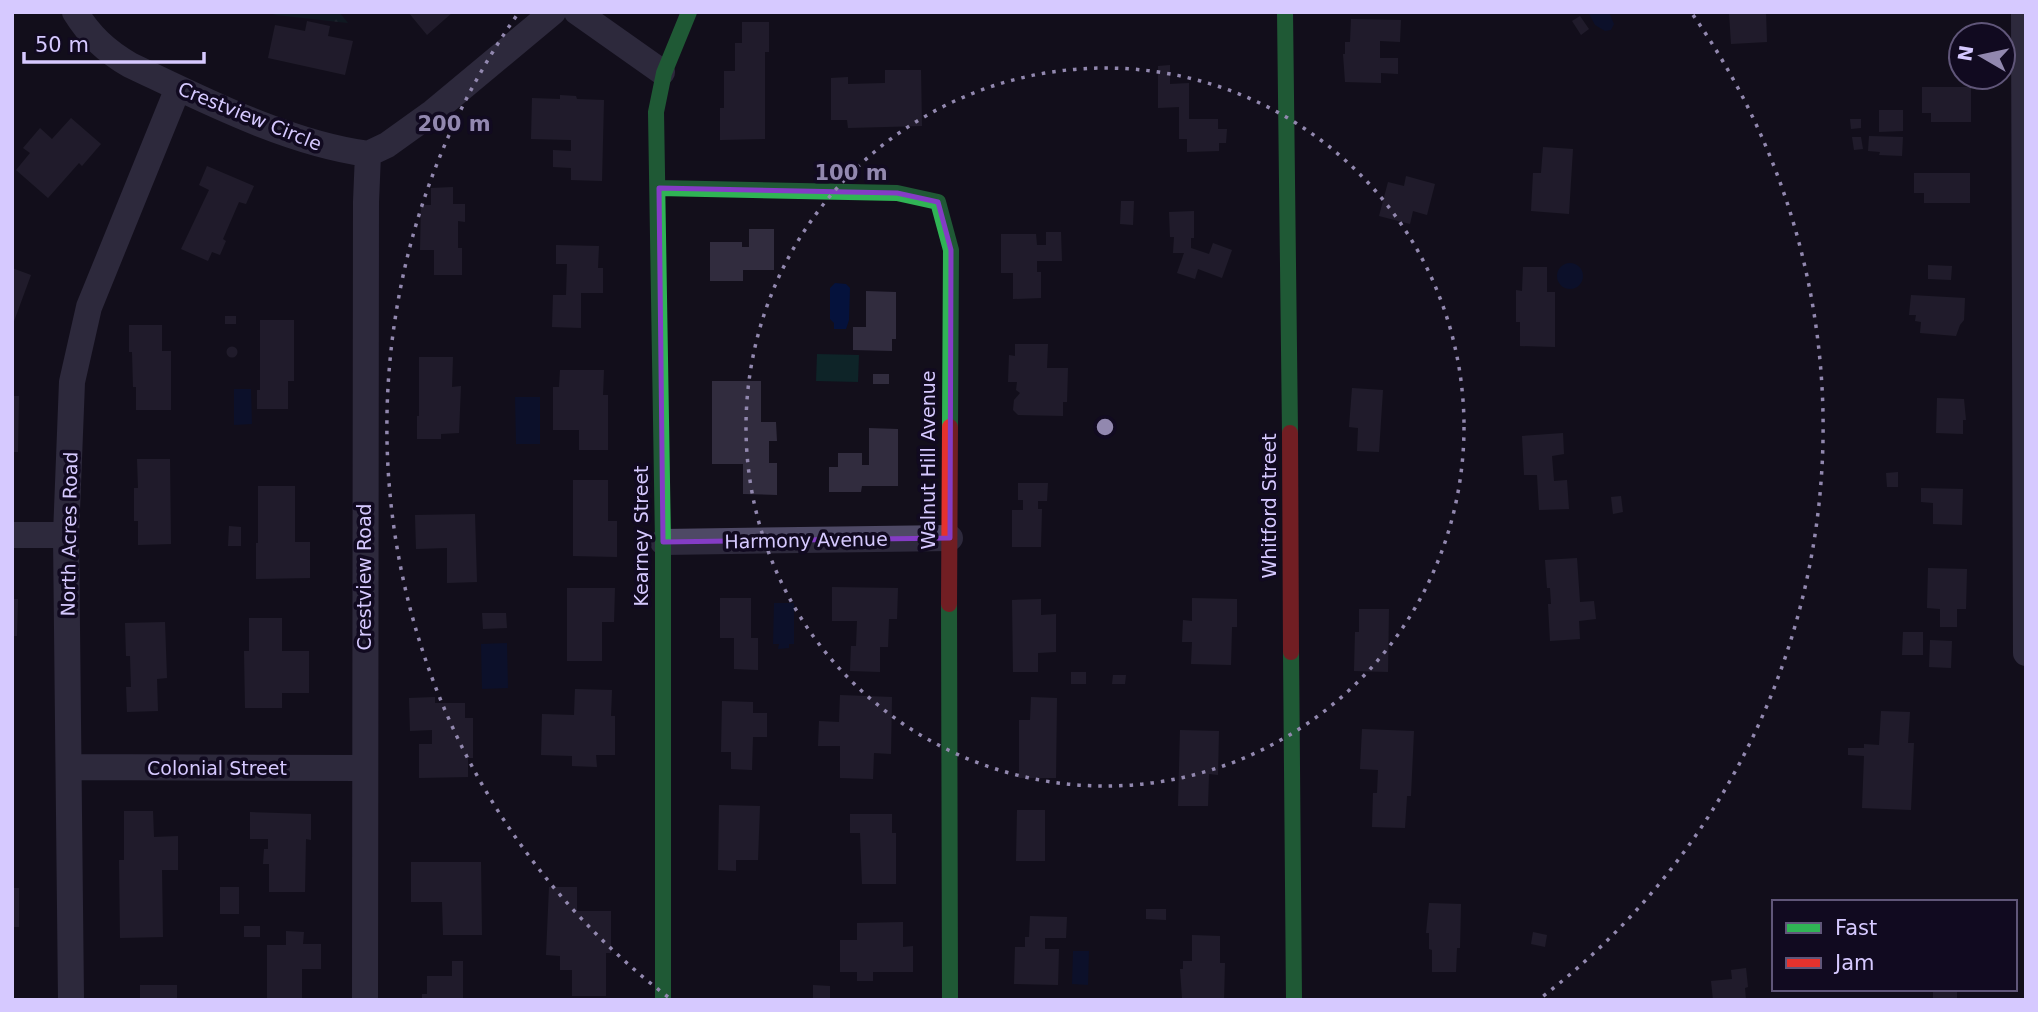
<svg xmlns="http://www.w3.org/2000/svg" width="2038" height="1012" viewBox="0 0 2038 1012" font-family="'DejaVu Sans',sans-serif">
<defs>
<pattern id="forest-firs" width="22" height="20" patternUnits="userSpaceOnUse" patternTransform="scale(1.75)"><rect width="22" height="20" fill="#0e2428"/><path d="M5 1l3.5 6h-7zM16 11l3.5 6h-7z" fill="#304248"/></pattern>
</defs>
<rect width="100%" height="100%" fill="#130f1b"/>
<!-- forest -->
<path fill="url(#forest-firs)" d="M267,12h72l9,11 -72,-8z"/>
<!-- pitch -->
<path fill="#0e2428" d="M817,354l42,1 -1,27 -42,-1z"/>
<!-- water -->
<path fill="#05123c" d="M1588,12h21l5,12 -3,6 -6,1 -10,-6z
M1557 276a13 13 0 1 1 26 0a13 13 0 1 1-26 0Z
M835,283l11,1 4,4 -1,32 -3,9h-12v-6l-4,-4v-31z
M234,389h17l1,35 -18,1z
M515,397h25v47h-24z
M774,603h20v41h-5v4l-11,1 1,-5h-6z
M507,643l1,45 -26,1 -1,-45z
M1073,951h16l-1,34 -16,-1z"/>
<!-- building -->
<path fill="#312c3e" d="M408,12h45l-26,23z
M1729,12h37l1,30 -36,2z
M1580,16l9,13 -8,6 -9,-14z
M1351,19l50,1 -1,22 -20,-1v17h18v16l-17,-1v10l-36,-1 -2,-28h2v-12h5z
M307,21l23,5 -2,10 25,5 -8,34 -77,-17 7,-33 30,6z
M742,22h27v30h-4v87l-45,1v-32h4v-37h11v-28h7z
M1170,65v19l19,-1v36h29v10h9l-1,14h-7v8l-32,1v-13h-8v-32l-21,1v-42z
M885,70h36l1,56 -74,2 -1,-8h-16v-42l17,-1v7l37,-1z
M1922,87h49v35h-40v-9h-9z
M560,95l16,1 1,3 27,1 -2,81 -31,-1v-12l-18,-1v-17l18,1v-11l-40,-1 1,-41 28,1z
M1879,110h24v21l-24,1z
M71,118l30,26 -19,22 -3,-3 -31,35 -32,-28 14,-17 -7,-5 17,-20 12,11z
M1850,119h11v9l-10,1z
M1869,136l34,1 -1,19 -23,-1 1,-3 -12,-1z
M1852,137h9l2,12 -9,1z
M1543,147l30,2 -4,65 -38,-3 2,-38h8z
M207,166l47,20 -8,18 -7,-2 -16,37 3,2 -6,14 -8,-3 -4,9 -27,-12 28,-59 -10,-5z
M1914,173h56v30h-46v-10h-10z
M1406,176l29,8 -8,31 -14,-4 -3,13 -31,-8 9,-34 16,4z
M453,187v17h12v18l-7,-1v27h4v27h-28v-25h-14l1,-45h10v-17z
M1121,201h13l-1,24 -13,-1z
M1194,211v27h-3v10l18,6 4,-11 19,7 -10,28 -24,-9 -3,10 -18,-6 7,-20h-11l1,-16h-4l-1,-25z
M749,229h25v41h-31v11h-33v-39h32v5h7z
M1046,232h15l1,29h-25v11h4v26l-28,1v-26h-12v-39h35l1,11h9z
M556,245l43,1 -1,22h5v25h-22v35l-29,-1 1,-32h13l1,-31h-11z
M1928,265l24,1 -1,14 -23,-1z
M1523,267h24v25h8v55l-35,-1v-24h-4v-32l6,1z
M12,268l19,7 -18,49h-1z
M866,291l30,1v47h-4v12l-39,-1v-23h13z
M1911,295l54,3 -1,22 -4,5 -4,11 -36,-3 1,-11 -6,-1 1,-6h-7z
M225,316h11v8h-11z
M260,320h34v61h-6v28h-31v-19h3z
M129,325h33v26h9v59h-35v-23h-3l-1,-35h-3z
M1015,344h33l-1,24h21l-1,34h-4v14l-45,-1 -5,-5 1,-10 6,-7 -4,-3 1,-8h-9l1,-27 6,1z
M226.5 352a5.5 5.5 0 1 1 11 0a5.5 5.5 0 1 1-11 0Z
M419,357h34l-1,30 9,-1 -2,47 -18,1v5h-24v-23h2z
M560,370h44l-1,25h5v55h-29v-20h-26v-43h6z
M873,374h16v10h-16z
M712,381h49v41h15l1,19h-8v22h8v32l-34,-1v-30h-31z
M1352,388l31,2 -4,62 -22,-1 1,-23 -9,-1z
M12,396h7l-1,56h-6z
M1937,398l27,1 2,21h-3v14l-27,-1z
M869,428l29,1v57h-36l-1,6h-32v-25h9v-14h24v12h7z
M1563,433l1,21 -12,2 2,25 13,-1 2,29 -30,1 -2,-35h-13l-2,-39z
M137,459h33l1,85 -33,1v-24h-4v-33h4z
M1898,472v15h-11l-1,-14z
M573,480h35v41h9v36l-44,-1z
M1018,483h30l-1,18h-9v8h4l-1,38h-29v-37h11v-10h-5z
M258,486h37v56h15v36l-54,1v-36h2z
M1921,488l42,1 -1,36 -29,-1v-21l-12,-1z
M1621,496l2,16 -10,2 -2,-17z
M475,514l2,68 -30,1v-35l-31,1 -1,-34z
M229,526l12,1v19h-13z
M1577,558l3,44 14,-1 2,18 -17,2 1,18 -30,2 -2,-37h3l-1,-16h-3l-2,-28z
M1928,568l39,1 -1,40h-9v18h-17v-18l-13,-1z
M832,587l66,1 -1,31h-8l-1,28h-8v25l-30,-1 1,-25h5l1,-25h-25z
M567,588h48l-1,34h-12v39h-35z
M720,598h31v40h7v32l-24,-1v-31h-14z
M1192,598l45,1v28h-5l-1,38 -40,-1 1,-22h-10l1,-22 9,1z
M12,599h6l-1,37h-5z
M1041,599v16l15,-1v38l-18,1v19h-25l-1,-72z
M1359,609h30l-1,63 -34,-1 1,-39h4z
M482,613h24l1,15 -24,1z
M249,618h33v33h27v42h-27v15h-37l-1,-57h5z
M165,622l2,56 -10,1 1,32 -31,1 -1,-25h5l-1,-31h-4l-1,-33z
M1903,632h20v23h-21z
M1930,640l22,1 -1,27 -22,-1z
M1071,672h15v12h-15z
M1113,675h13l-1,9h-13z
M575,689l37,1 -1,26h4v39h-19l1,12 -25,-1v-10l-31,-1 1,-41 32,1z
M840,695l52,2 -1,57 -17,-1 -1,26 -33,-1v-32h-22l1,-25 20,1z
M435,697v6h30v15h8v40h-5v19l-49,1v-34h13v-14l-22,1 -1,-33z
M1031,697l26,1 -1,80h-37v-58h11z
M722,701l31,1v11h14v24h-14l-1,33 -21,-1v-17h-10z
M1881,711l29,1 -2,31h6l-3,67 -49,-2 2,-52 -16,-1v-7h16v-4l15,1z
M1362,729l52,2 -3,65h-4l-2,32 -33,-1 1,-34h4l1,-23 -18,-1z
M1180,730l39,1 -1,44 -9,-1 -1,32h-30z
M719,805l41,1 -2,54h-22v11l-18,-1z
M1017,810h28v51h-29z
M124,811h29l1,26 24,-1v34h-16l1,67 -43,1 -1,-78h5z
M250,812l61,2v26l-5,-1 -1,53h-36v-28h-6l1,-15h4v-10h-18z
M850,814h42v19h4v51h-34l-2,-51h-10z
M411,862h70l1,73h-39l-1,-33h-31z
M220,887h19v27h-19z
M549,887h28v24h34v42h-5v43h-34v-26h-12v-14l-14,-1z
M12,888h7v39h-7z
M1429,903l32,1 -1,44h-3l-1,24h-24v-22l-3,-1v-16h-3z
M1146,909h20v11l-20,-1z
M1030,916l37,1 -1,21h-21v11h14l-1,36 -44,-1 1,-37h10v-10h4z
M903,922v25l10,-1v26h-40v9h-16v-9h-17v-32h17v-17z
M244,926h16v11h-16z
M286,931l18,1 -1,12h18v25h-19v29h-35v-53h19z
M1533,932l14,3 -2,12 -14,-3z
M1192,935l28,1v27h5l-1,37 -42,-2 -2,-29h3v-8h9z
M452,961h11v39h-41v-6h5v-18h25z
M1746,968l2,19 -3,1 1,12h-33l-2,-19 21,-2 -1,-9z
M140,985h37v15h-37z
M813,985l17,1v14h-17z
M1933,990l24,1v9h-24z"/>
<g fill="none" stroke-linecap="round" stroke-linejoin="round">
<!-- street -->
<path stroke="#4e4965" stroke-width="26" d="M75,12c15,24 31,39 55,53 74,35 157,78 238,89
M577,12l85,60
M2024,12l2,641
M368,154l19,-9 46,-33 120,-100
M12,535h54
M663,542l287,-4
M70,767l294,1
M71,1000l-5,-465 6,-153 17,-75 89,-219
M365,1000l1,-798 2,-48"/>
<!-- fast -->
<path stroke="#30b455" stroke-width="16" d="M1285,12l5,421
M659,188l238,5 41,9 13,48 -1,177
M949,604l1,396
M1291,652l3,348
M663,1000v-458l-7,-430 8,-39 25,-61"/>
<!-- jam -->
<path stroke="#e5322d" stroke-width="16" d="M1290,433l1,219
M949,604l1,-177"/>
</g>
<!-- marked area -->
<path d="M0 0H2038V1012H0ZM659,188l238,5 41,9 13,48 -1,288 -287,4z" fill="#130f1b" fill-opacity=".55" fill-rule="evenodd"/>
<path fill="none" stroke="#843cc5" stroke-width="5" stroke-linejoin="round" d="M659,188l238,5 41,9 13,48 -1,288 -287,4z"/>
<!-- distance rings -->
<g fill="none" stroke="#9288af" stroke-width="3.5" stroke-dasharray="3.5 7">
<circle cx="1105" cy="427" r="359"/>
<path d="M668 997A718 718 0 0 1 517 15M1693 15A718 718 0 0 1 1542 997"/>
</g>
<g text-anchor="middle" dominant-baseline="central" stroke-width="7" stroke-linejoin="round" paint-order="stroke">
<!-- street labels -->
<g font-size="19" fill="#d6c9ff" stroke="#110a20">
<text transform="translate(250 116) rotate(22)">Crestview Circle</text>
<text transform="translate(928 460) rotate(-90)">Walnut Hill Avenue</text>
<text transform="translate(1269 506) rotate(-90)">Whitford Street</text>
<text transform="translate(69 534) rotate(-89)">North Acres Road</text>
<text transform="translate(641 536) rotate(-90)">Kearney Street</text>
<text transform="translate(806 540) rotate(-1)">Harmony Avenue</text>
<text transform="translate(364 577) rotate(-90)">Crestview Road</text>
<text x="217" y="768">Colonial Street</text>
</g>
</g>
<circle cx="1105" cy="427" r="10" fill="#9288af" stroke="#110a20" stroke-width="3.5"/>
<g font-size="21" text-anchor="middle" font-weight="bold" fill="#9288af" stroke="#110a20" stroke-width="7" stroke-linejoin="round" paint-order="stroke">
<text x="454" y="131">200 m</text>
<text x="851" y="180">100 m</text>
</g>
<!-- border -->
<rect width="2038" height="1012" fill="none" stroke="#d6c9ff" stroke-width="28"/>
<!-- legend -->
<rect x="1772" y="900" width="245" height="91" fill="#110a20" stroke="#605679" stroke-width="2"/>
<rect x="1786" y="923" width="35" height="10" fill="#30b455" stroke="#605679" stroke-width="2"/>
<text x="1835" y="935" font-size="21" fill="#d6c9ff">Fast</text>
<rect x="1786" y="958" width="35" height="10" fill="#e5322d" stroke="#605679" stroke-width="2"/>
<text x="1835" y="970" font-size="21" fill="#d6c9ff">Jam</text>
<!-- north arrow -->
<g transform="translate(1982 56) rotate(279)"><circle r="33" fill="#110a20" stroke="#605679" stroke-width="2"/>
<path d="M0-5L12 26L0 18L-12 26Z" fill="#9288af"/>
<text y="-10" font-size="19" font-weight="bold" text-anchor="middle" fill="#d6c9ff">N</text>
</g>
<!-- scale -->
<path d="M24 52v10h180v-10" fill="none" stroke="#d6c9ff" stroke-width="3.5"/>
<text x="35" y="52" font-size="21" fill="#d6c9ff" stroke="#110a20" stroke-width="5" paint-order="stroke">50 m</text>
</svg>
